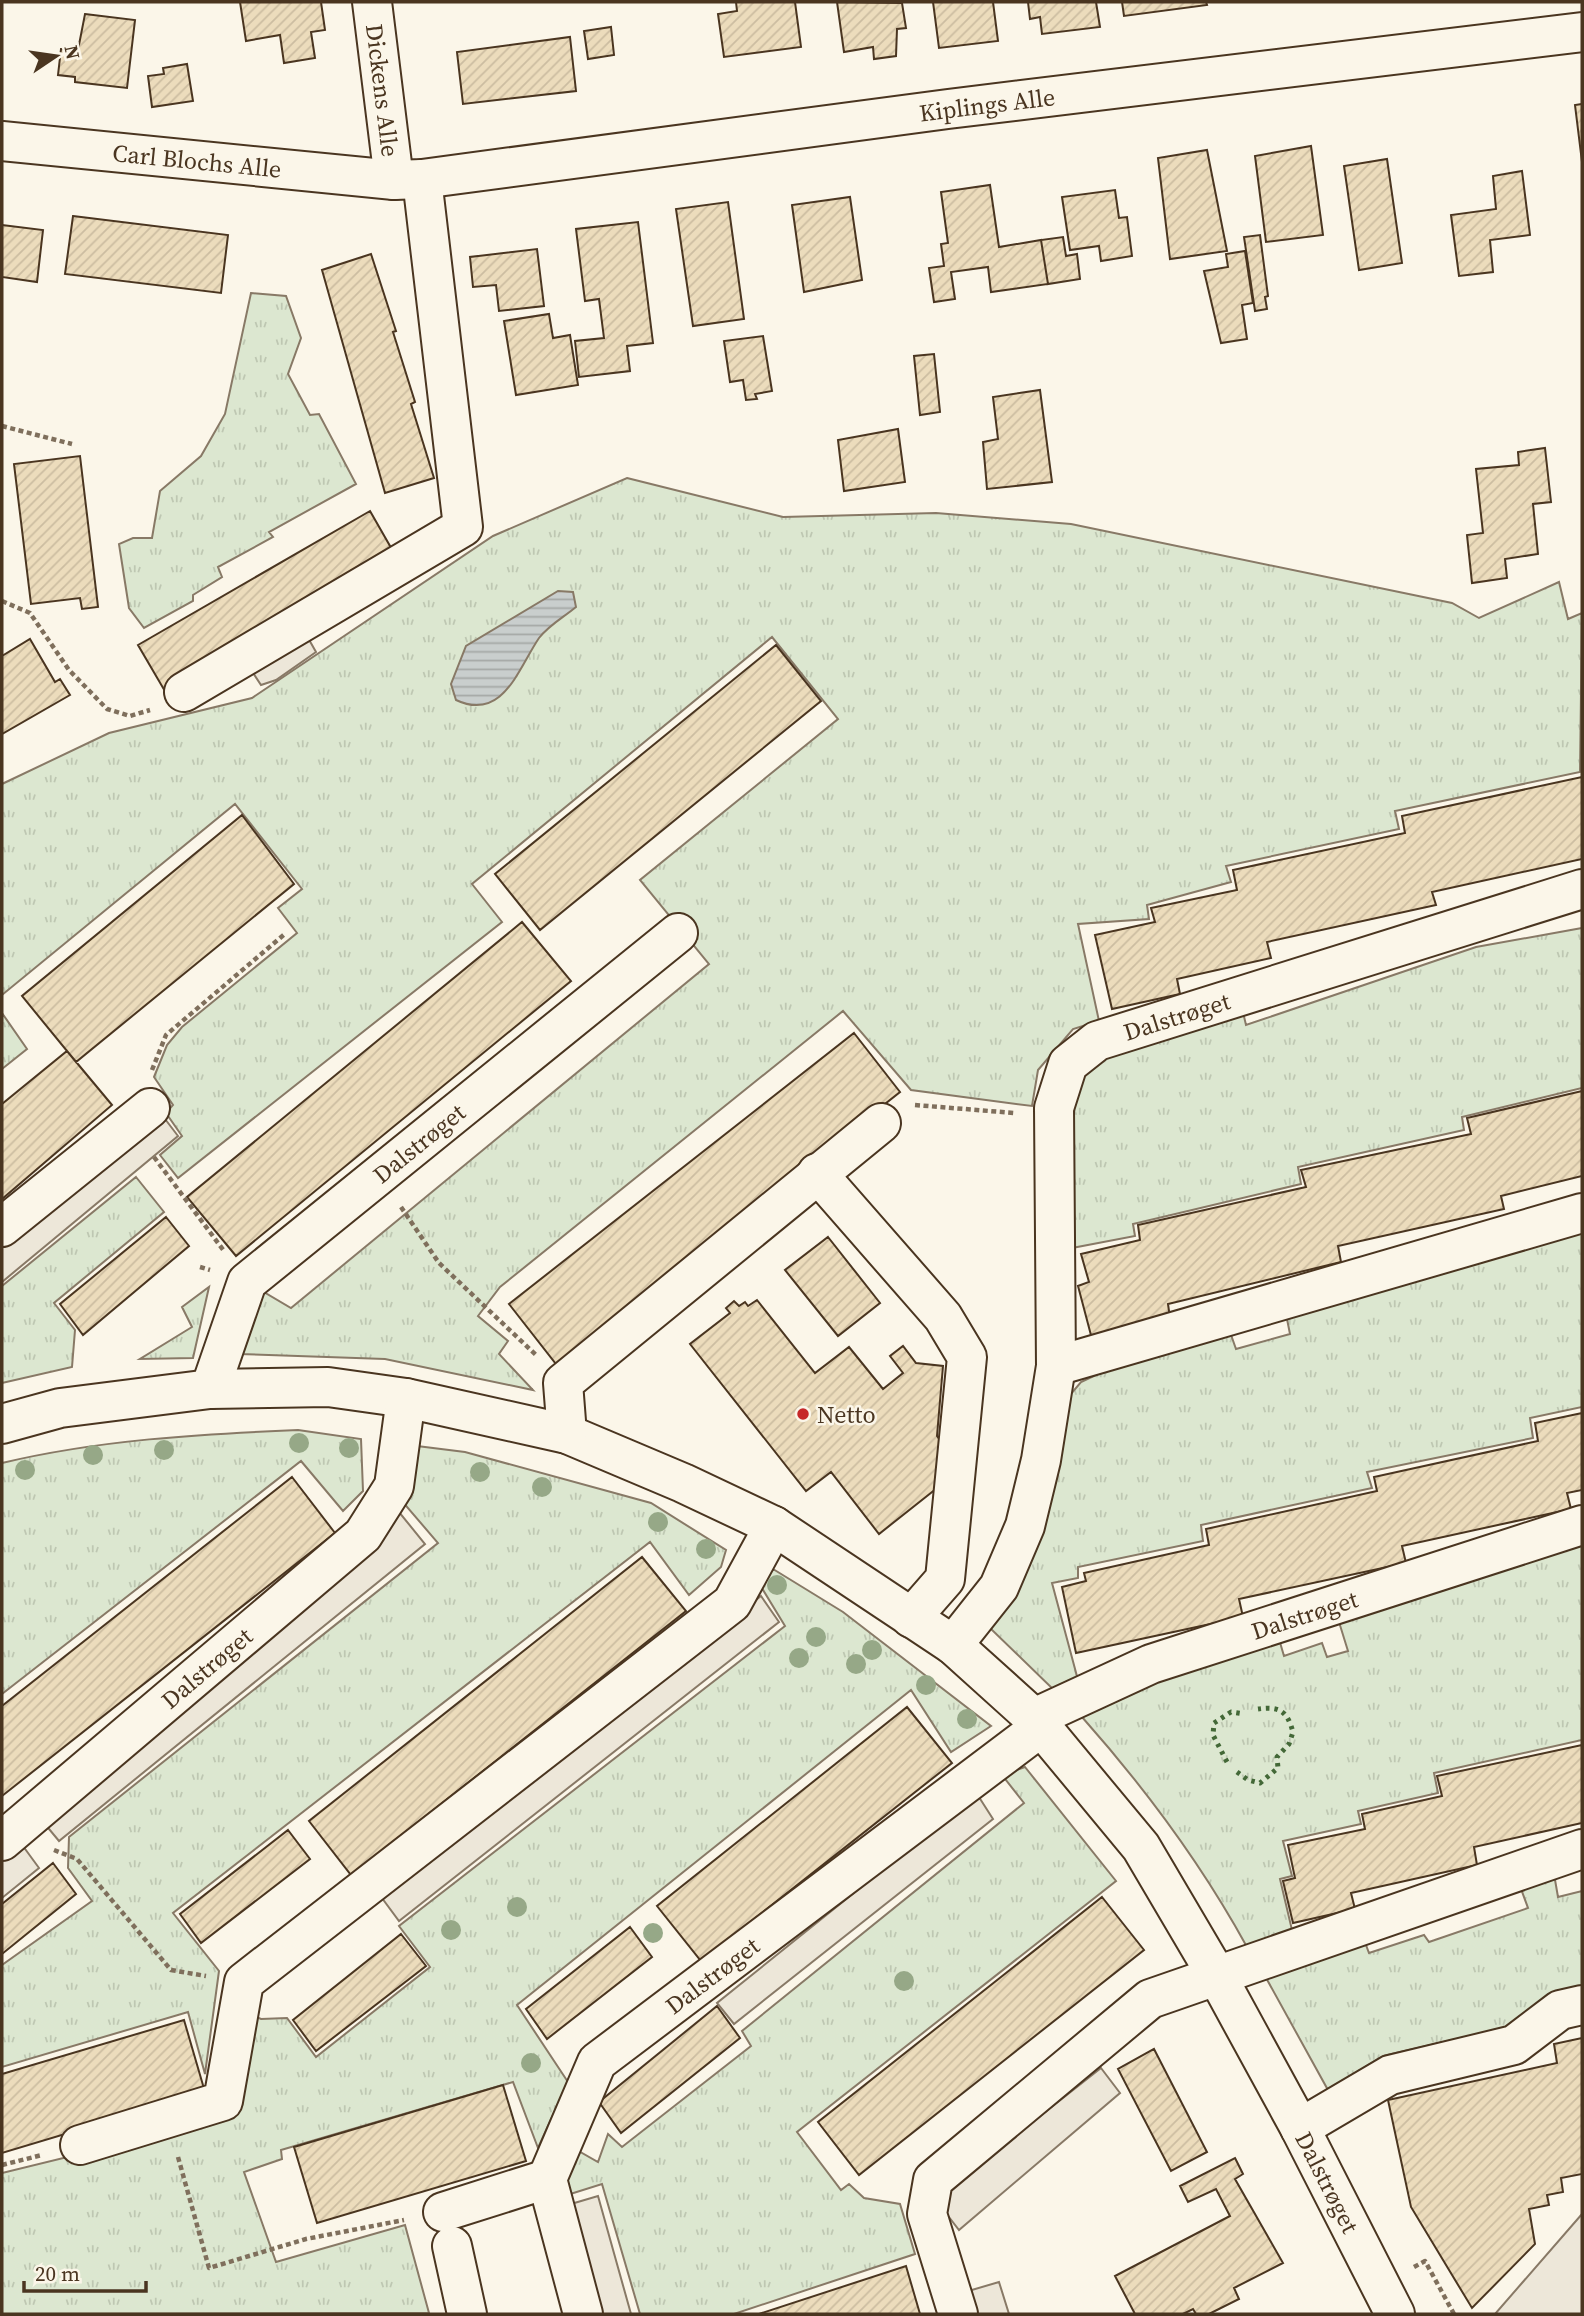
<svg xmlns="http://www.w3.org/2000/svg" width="1584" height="2316" viewBox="0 0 1584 2316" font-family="'Source Serif 4',serif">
<defs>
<pattern id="park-tufts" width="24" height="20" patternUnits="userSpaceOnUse" patternTransform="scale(1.75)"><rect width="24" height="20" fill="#dce7d0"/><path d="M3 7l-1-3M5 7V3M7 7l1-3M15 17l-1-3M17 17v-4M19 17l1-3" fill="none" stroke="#bec7b2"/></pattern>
<pattern id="water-rules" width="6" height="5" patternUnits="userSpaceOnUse" patternTransform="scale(1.75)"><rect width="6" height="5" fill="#c9cecd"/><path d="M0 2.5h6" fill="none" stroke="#a5a8a6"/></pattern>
<pattern id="building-hatch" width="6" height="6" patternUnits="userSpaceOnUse" patternTransform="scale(1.75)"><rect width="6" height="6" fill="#ecdcbc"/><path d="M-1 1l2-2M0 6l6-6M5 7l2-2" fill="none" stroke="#ccbda1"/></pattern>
</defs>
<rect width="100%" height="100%" fill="#fbf6e9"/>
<!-- park -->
<path fill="url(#park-tufts)" stroke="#887966" stroke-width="2" d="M251,293l35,3 15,42 -13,36 22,41 9,-1 37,70 -87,48 4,5 -55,30 4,10 -29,18v6l-49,27 -15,-20 -10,-64 14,-6h19l8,-47 41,-35 24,-42z
M627,478l156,39 153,-4 135,11 381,79 27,15 80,-36 9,37 14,-6 -2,159 -185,39 4,18 -173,37 5,16 -84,23 2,14 -71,5 21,97 -26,8 -35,41 -6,36 -121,-16 -68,-79 -343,276 -22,29 30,25 -9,13 34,36 -148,-31 -146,-5 23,-63 29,17 418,-344 -69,-84 198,-161 -66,-82 -300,247 30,38 -324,256 -18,-23 22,-19 -16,-23 7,-8 -19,-28 13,-32 15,-18 115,-94 -19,-25 24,-19 -67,-85 -233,191v-211l107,-51 143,-35 241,-162z
M1582,928v160l-120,29 2,13 -166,37 3,17 -168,40 2,12 -63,12 -3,-129 16,-53 157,-58 4,17 230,-78z
M2,1013l25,36 -25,20z
M136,1177l28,35 -110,91 21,27 -3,37 -70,16v-97z
M1582,1227v180l-52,11 3,20 -166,34 5,16 -171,37 2,16 -125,26v11l-26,5 26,97 -21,13 -67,-65 80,-233 11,-13 17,-8 132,-42 6,17 54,-15 -4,-20z
M209,1287l-16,71 -53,1 52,-32 -10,-20z
M298,1430l63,9 2,52 -20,20 -42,-50 -299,233v-231c96,-23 198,-29 296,-33z
M409,1445l56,7 186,51 75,47 -5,17 -32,28 -39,-53 -477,371 46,58 -14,103 -17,-62 -186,55v-102l90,-64 -24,-33 1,-31 369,-294 -37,-43z
M1582,1543v197l-148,33 4,20 -80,18 3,13 -78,17 9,35 -12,3 12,51 -45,17c-46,-84 -102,-159 -165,-230l90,-42 107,-36 5,17 38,-13 5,14 21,-6 -9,-29z
M773,1569l70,43 148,114 -40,26 -40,-62 -394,315 51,77 -30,66 -25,-66 -232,68 1,9 -38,13 32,90 129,-37 24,88 -427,1v-141l233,-57 13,-103 13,6 26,-1 29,39 114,-90 -31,-41 386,-300 -25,-41z
M1025,1767l91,114 -319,251 44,58 8,-6 15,14 36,6 15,50 -181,60h-94l-38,-130 -38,12 11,-47 23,13 10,-28 14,13 129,-101 -9,-15 282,-228 -22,-28z
M1554,1874l4,23 24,-6v95l-32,8 -37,32 -130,30 -55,34 -63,-114 98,-39 6,16 55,-18 5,7 99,-34 -8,-22z"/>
<!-- parking -->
<path fill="#ede7d9" stroke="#887966" stroke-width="2" d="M299,622l17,30 -40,28 -15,5 -19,-29z
M162,1115l16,21 -176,146v-35z
M390,1501l35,43 -366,297 -35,-42z
M761,1596l18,26 -380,299 -20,-27z
M977,1794l16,25 -259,205 -17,-21z
M20,1842l19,26 -37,30v-41z
M1101,2068l19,25 -161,137 -24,-31z
M598,2196l33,118h-29l-31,-110z
M1582,2214v100h-87z
M999,2282l10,32h-55l-6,-17z"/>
<!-- water -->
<path fill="url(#water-rules)" stroke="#887966" stroke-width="2" d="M558,591l15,1 3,15c-12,10 -27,18 -37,31 -21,31 -36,84 -83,62l-5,-16 15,-38z"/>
<!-- building -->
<path fill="url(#building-hatch)" stroke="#4a3520" stroke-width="2" d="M240,2h81l4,28 -14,2 4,26 -31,5 -4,-28 -34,6z
M736,2h59l6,45 -77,10 -6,-43 19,-3z
M837,2l65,1 4,25 -9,1 -1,27 -22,3 -1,-12 -29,5z
M933,2h60l5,39 -59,7z
M1028,2h68l4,25 -58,7 -2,-17 -10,2z
M1122,2h84l1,3 -83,11z
M85,14l50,6 -8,68 -52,-6v-5l-17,-2 3,-26 17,1z
M611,27l3,28 -26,4 -4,-28z
M570,37l6,54 -113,13 -6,-52z
M187,64l6,37 -41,6 -4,-31 16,-2 -1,-6z
M1582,104v58l-7,-57z
M1311,146l12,89 -57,7 -11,-86z
M1207,150l20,101 -57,8 -12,-101z
M1387,159l15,104 -43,7 -15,-104z
M1522,171l8,64 -40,5 3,32 -34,4 -8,-61 45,-6 -3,-33z
M990,185l9,62 42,-7 7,44 -57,8 -3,-25 -37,5 4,27 -21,3 -5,-34 15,-2 -3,-22 7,-1 -7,-51z
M1115,190l4,28 8,-1 5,39 -31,5 -2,-15 -29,4 -8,-53z
M850,197l12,83 -58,12 -12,-87z
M728,202l16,117 -51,7 -17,-117z
M73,216l155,19 -7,58 -156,-19z
M638,222l15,121 -26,3 3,25 -51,6 -4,-36 29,-3 -5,-39 -14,2 -9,-72z
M2,225l41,5 -6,52 -35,-5z
M1260,235l8,61 -3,1 2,12 -12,2 -11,-74z
M1063,237l3,19 11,-2 3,25 -32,5 -7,-44z
M537,249l7,57 -45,5 -3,-26 -23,2 -3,-30z
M1245,251l8,52 -11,2 5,34 -26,4 -17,-72 24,-4 -2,-13z
M371,254l25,77 -3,1 22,70 -4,2 23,74 -49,15 -63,-223z
M549,314l4,24 17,-3 8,50 -62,10 -12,-74z
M763,336l9,55 -17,3 2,5 -11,1 -3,-20 -13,2 -6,-41z
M934,354l6,58 -20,3 -6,-59z
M1040,390l12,92 -65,7 -4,-47 15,-3 -5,-42z
M898,429l7,53 -61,9 -6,-51z
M1545,448l6,54 -18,2 5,50 -33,5 2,19 -35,5 -5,-48 16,-2 -7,-64 43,-4 -1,-13z
M80,456l18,151 -16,2 -2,-11 -49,6 -17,-140z
M370,511l28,49 -232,133 -28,-48z
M30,639l25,43 5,-3 10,16 -68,39v-78z
M776,645l45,56 -281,229 -45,-56z
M1582,777v82l-150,33 4,13 -169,37 4,16 -94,21 3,15 -68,15 -17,-74 60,-13 -4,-14 86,-18 -4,-20 172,-37 -3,-17z
M242,815l52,69 -218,178 -54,-66z
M522,922l49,59 -335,275 -49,-59z
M854,1033l46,59 -344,272 -47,-60z
M67,1051l45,54 -110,94v-95z
M1582,1091v85l-81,20 3,13 -166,37 3,16 -173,42 2,14 -78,21 -14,-53 11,-4 -8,-28 59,-14 -2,-15 168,-38 -5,-17 170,-36 -4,-16z
M166,1217l23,29 -106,89 -23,-31z
M828,1237l52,66 -42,33 -53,-66z
M757,1300l58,73 34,-26 34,42 20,-16 -13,-17 13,-10 13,17 27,3 -6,70 15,21 -1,20 -72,57 -48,-62 -25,19 -116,-147 40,-31 -4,-5 8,-7 5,5 6,-4 3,4z
M1582,1413v77l-15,3 4,16 -169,37 4,17 -167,36 4,18 -167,36 -14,-66 24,-6 -2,-8 125,-28 -3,-16 171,-38 -3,-14 164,-36 -3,-18z
M292,1477l43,56 -333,263v-90z
M642,1557l44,54 -335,264 -42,-54z
M907,1707l45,56 -251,198 -44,-55z
M1582,1745v78l-108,24 3,18 -126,28 4,16 -62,14 -10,-42 12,-3 -7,-33 77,-16 -3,-15 80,-18 -5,-20z
M288,1830l22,29 -109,84 -21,-29z
M53,1863l23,31 -74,60v-50z
M1102,1897l42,53 -285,225 -41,-53z
M630,1927l22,30 -105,82 -21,-30z
M401,1934l25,32 -110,85 -23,-31z
M717,2006l23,32 -119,95 -22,-31z
M184,2020l21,72 -203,61v-79z
M1582,2038v136l-21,4 2,14 -16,3 2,10 -20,4 6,35 -63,64 -61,-101 -23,-107 169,-37 -3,-19z
M1154,2049l53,103 -36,19 -53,-102z
M503,2085l23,76 -209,62 -23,-76z
M1235,2158l8,16 -8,5 48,84 -49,25 5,11 -30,15h-13l-3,-5 -10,5h-48l-20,-38 115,-60 -14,-27 -28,13 -8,-16z
M906,2266l14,48h-161z"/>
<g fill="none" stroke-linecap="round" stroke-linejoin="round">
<defs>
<g id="minor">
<path id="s1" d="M372,2l22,178"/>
<path id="s2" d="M2,141l392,39 28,-1 526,-70 634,-77"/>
<path d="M184,692l279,-165 -41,-348"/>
<path d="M817,1173l126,144 24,40 -22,222 -34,39"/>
<path d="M2,1227l148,-119"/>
<path d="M1056,1366l526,-153"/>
<path id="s3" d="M210,1389l37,-107 431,-349"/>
<path id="s4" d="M2,1424l58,-16 150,-19 118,-2 78,11 161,36 116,49 91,43 179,119 81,73 107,129 76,129 83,152 95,186"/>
<path d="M567,1434l-4,-51 318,-260"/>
<path id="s5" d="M953,1645l46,-58 26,-61 16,-66 15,-94 -2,-258 14,-44 29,-23 485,-152"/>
<path id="s6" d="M1034,1718l117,-54 431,-139"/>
<path id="s7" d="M2,1841l361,-306 31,-49 12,-88"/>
<path d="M1300,2128l90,-53 124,-30 46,-35 22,-5"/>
<path d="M80,2145l143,-44 21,-119 488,-379 42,-77"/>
<path d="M443,2212l104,-33"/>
<path d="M452,2246l15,68"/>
<path id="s8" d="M583,2314l-36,-135 50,-117 444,-335"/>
<path d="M958,2314l-31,-100 6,-34 217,-181 432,-150"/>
</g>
</defs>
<!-- minor casing -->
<use href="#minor" stroke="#4a3520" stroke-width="42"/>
<!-- path -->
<path stroke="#7f6f5c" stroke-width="4.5" stroke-dasharray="5 3.5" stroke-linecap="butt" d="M2,426l70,18
M2,601l28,12 39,57 38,39 23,7 20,-6
M152,1070l14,-35 120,-102
M915,1105l99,8
M154,1157l70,94
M401,1207l38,56 97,92
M200,1267l10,3
M54,1850l23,9 94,111 35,6
M178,2157l31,111 97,-29 98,-19
M2,2165l40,-10
M1414,2267l11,-6 29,53"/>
<!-- minor -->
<use href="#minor" stroke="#fbf6e9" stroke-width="38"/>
<!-- hedge -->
<path stroke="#436837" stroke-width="5" stroke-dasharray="3.5 5" stroke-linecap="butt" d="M1227,1762l-14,-27 1,-12 17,-11 13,2
M1237,1772l11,8 12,3 18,-15 -1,-11 12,-13 4,-12c-6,-21 -13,-26 -35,-23"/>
</g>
<!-- trees -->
<g fill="#96a887">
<circle cx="299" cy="1443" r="10"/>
<circle cx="349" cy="1448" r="10"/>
<circle cx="164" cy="1450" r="10"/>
<circle cx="93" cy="1455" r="10"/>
<circle cx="25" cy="1470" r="10"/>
<circle cx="480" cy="1472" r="10"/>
<circle cx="542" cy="1487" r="10"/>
<circle cx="658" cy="1522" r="10"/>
<circle cx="706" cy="1549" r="10"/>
<circle cx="777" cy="1585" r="10"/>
<circle cx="816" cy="1637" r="10"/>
<circle cx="872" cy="1650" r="10"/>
<circle cx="799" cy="1658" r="10"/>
<circle cx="856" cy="1664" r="10"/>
<circle cx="926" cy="1685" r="10"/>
<circle cx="967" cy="1719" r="10"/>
<circle cx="517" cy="1907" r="10"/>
<circle cx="451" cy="1930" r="10"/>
<circle cx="653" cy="1933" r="10"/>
<circle cx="904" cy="1981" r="10"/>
<circle cx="531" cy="2063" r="10"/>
</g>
<!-- markers -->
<circle fill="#c62828" stroke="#fbf6e9" stroke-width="2.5" cx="803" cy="1414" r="7"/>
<g text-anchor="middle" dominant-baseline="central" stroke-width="5" stroke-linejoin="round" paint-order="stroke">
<!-- street labels -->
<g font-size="24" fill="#4a3520" stroke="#fbf6e9">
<text stroke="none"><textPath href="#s1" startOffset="89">Dickens Alle</textPath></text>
<text stroke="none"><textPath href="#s2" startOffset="992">Kiplings Alle</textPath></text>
<text stroke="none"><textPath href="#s2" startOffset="196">Carl Blochs Alle</textPath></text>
<text stroke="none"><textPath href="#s5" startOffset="728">Dalstrøget</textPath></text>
<text stroke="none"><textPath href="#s3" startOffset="334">Dalstrøget</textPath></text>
<text stroke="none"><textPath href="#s6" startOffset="290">Dalstrøget</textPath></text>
<text stroke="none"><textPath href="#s7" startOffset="268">Dalstrøget</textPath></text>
<text stroke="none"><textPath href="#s8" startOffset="411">Dalstrøget</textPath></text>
<text stroke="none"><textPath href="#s4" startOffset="1675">Dalstrøget</textPath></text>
</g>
<!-- poi labels -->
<g font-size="24" fill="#4a3520" stroke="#fbf6e9" text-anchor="start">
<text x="817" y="1414">Netto</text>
</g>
</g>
<!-- border -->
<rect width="1584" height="2316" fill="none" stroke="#4a3520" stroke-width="7"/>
<!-- north arrow -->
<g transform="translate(56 56) rotate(77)" stroke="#fbf6e9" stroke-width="5" paint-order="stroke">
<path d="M0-5L12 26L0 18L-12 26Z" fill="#4a3520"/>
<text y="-10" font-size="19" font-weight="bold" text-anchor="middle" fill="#4a3520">N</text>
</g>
<!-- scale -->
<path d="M24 2281v10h122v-10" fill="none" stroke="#4a3520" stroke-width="3.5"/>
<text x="35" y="2281" font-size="21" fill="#4a3520" stroke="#fbf6e9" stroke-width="5" paint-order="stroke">20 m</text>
</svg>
